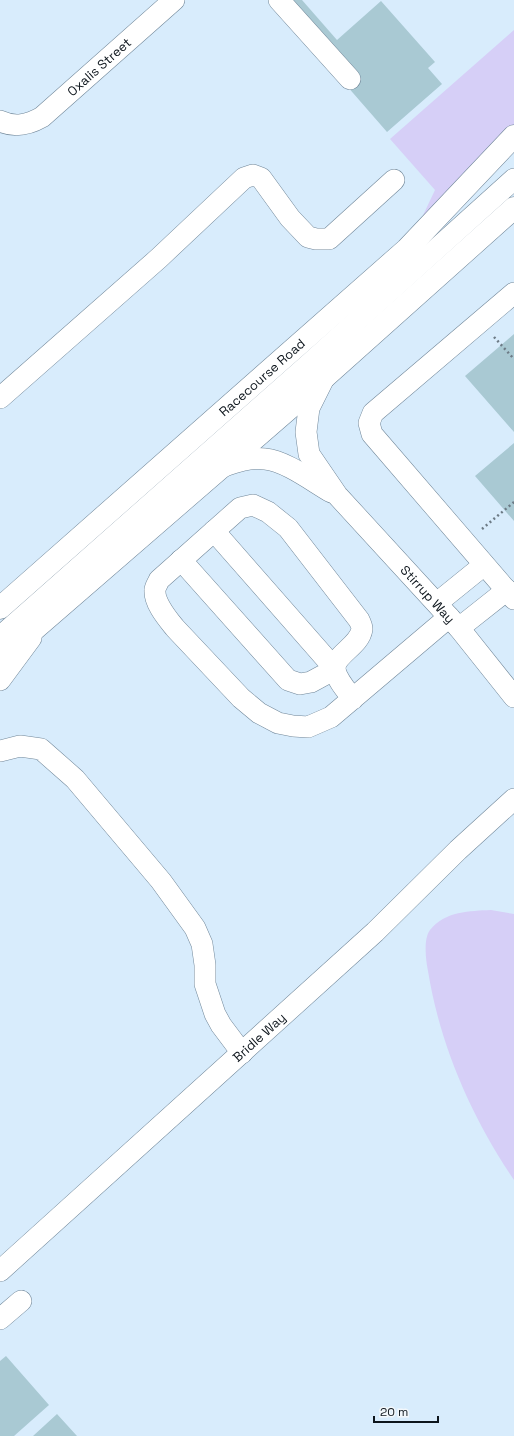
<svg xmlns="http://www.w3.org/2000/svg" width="514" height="1436" viewBox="0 0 514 1436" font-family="'Space Grotesk',sans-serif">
<rect width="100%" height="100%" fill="#d8ecfc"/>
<!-- green -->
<path fill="#d6cff7" d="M514,30v106l-107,113 28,-59 -45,-51z
M491,910l23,4v266c-42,-62 -74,-134 -86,-209 -2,-10 -5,-32 2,-41 15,-19 40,-19 61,-20z"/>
<!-- building -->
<path fill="#a9c9d3" d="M272,0h30l35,40 44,-39 54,61 -7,6 14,16 -55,48z
M514,334v98l-49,-56z
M514,443v78l-39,-45z
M6,1356l43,49 -35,31h-14v-75z
M57,1414l20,22h-44z"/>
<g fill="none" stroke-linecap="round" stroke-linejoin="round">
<defs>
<g id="minor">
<path d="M279,0l71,79"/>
<path id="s1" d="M0,121c15,7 28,4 42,-4l132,-117"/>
<path d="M514,293l-141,120 -4,10 3,11 142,165"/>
<path id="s2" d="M324,378l-15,30 -3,24 3,22 28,41 122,133 55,69"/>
<path d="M0,398l159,-140 85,-80 9,-3 8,3 29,40 18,19 8,2h13l65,-59"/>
<path d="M222,467c14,-5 28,-10 43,-8 21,2 47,22 66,33"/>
<path d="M181,560l107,120 12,4 11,-2 24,-13 -121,-138"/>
<path d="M437,603l47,-38"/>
<path d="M459,628l48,-38"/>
<path d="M0,637l310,-274 204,-184"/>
<path d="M0,680l31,-42"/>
<path d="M353,699c-6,-8 -16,-19 -18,-29 -2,-15 25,-24 27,-41 0,-2 -2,-7 -3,-9l-71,-92 -20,-16 -15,-7 -13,3 -81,72c-1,3 -4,7 -4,10 -1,13 12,28 20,38l66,70 18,15 19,10 15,3 15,1 23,-10 118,-100"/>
<path d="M0,751l20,-5 21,3 34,30 86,102 34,47 7,16 3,21v19l10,30 6,11 21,28"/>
<path id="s3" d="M0,1271l375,-339 83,-82 56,-51"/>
<path d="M0,1319l21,-18"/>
</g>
<g id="major">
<path id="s4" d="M0,608l407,-359 107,-113"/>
<path d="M0,659l307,-266 207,-185"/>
</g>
</defs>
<!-- minor casing -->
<use href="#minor" stroke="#718799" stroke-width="22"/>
<!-- major casing -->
<use href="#major" stroke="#718799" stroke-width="23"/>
<!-- path -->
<path stroke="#6d7b86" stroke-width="2.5" stroke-dasharray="2 3" stroke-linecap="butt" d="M494,337l20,22
M482,529l32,-27"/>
<!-- minor -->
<use href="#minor" stroke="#fff" stroke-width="21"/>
<!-- major -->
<use href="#major" stroke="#fff" stroke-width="22"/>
</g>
<g text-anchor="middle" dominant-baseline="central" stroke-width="4" stroke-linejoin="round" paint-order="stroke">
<!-- street labels -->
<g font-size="13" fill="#0d151c" stroke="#f2f7fb">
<text stroke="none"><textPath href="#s1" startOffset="120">Oxalis Street</textPath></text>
<text stroke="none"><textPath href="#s4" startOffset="349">Racecourse Road</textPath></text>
<text stroke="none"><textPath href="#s2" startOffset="264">Stirrup Way</textPath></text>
<text stroke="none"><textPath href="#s3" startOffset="349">Bridle Way</textPath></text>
</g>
</g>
<!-- scale -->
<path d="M374 1416v6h64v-6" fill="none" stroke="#0d151c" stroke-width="2"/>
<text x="380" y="1416" font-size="12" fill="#0d151c" stroke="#f2f7fb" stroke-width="3" paint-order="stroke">20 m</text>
</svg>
